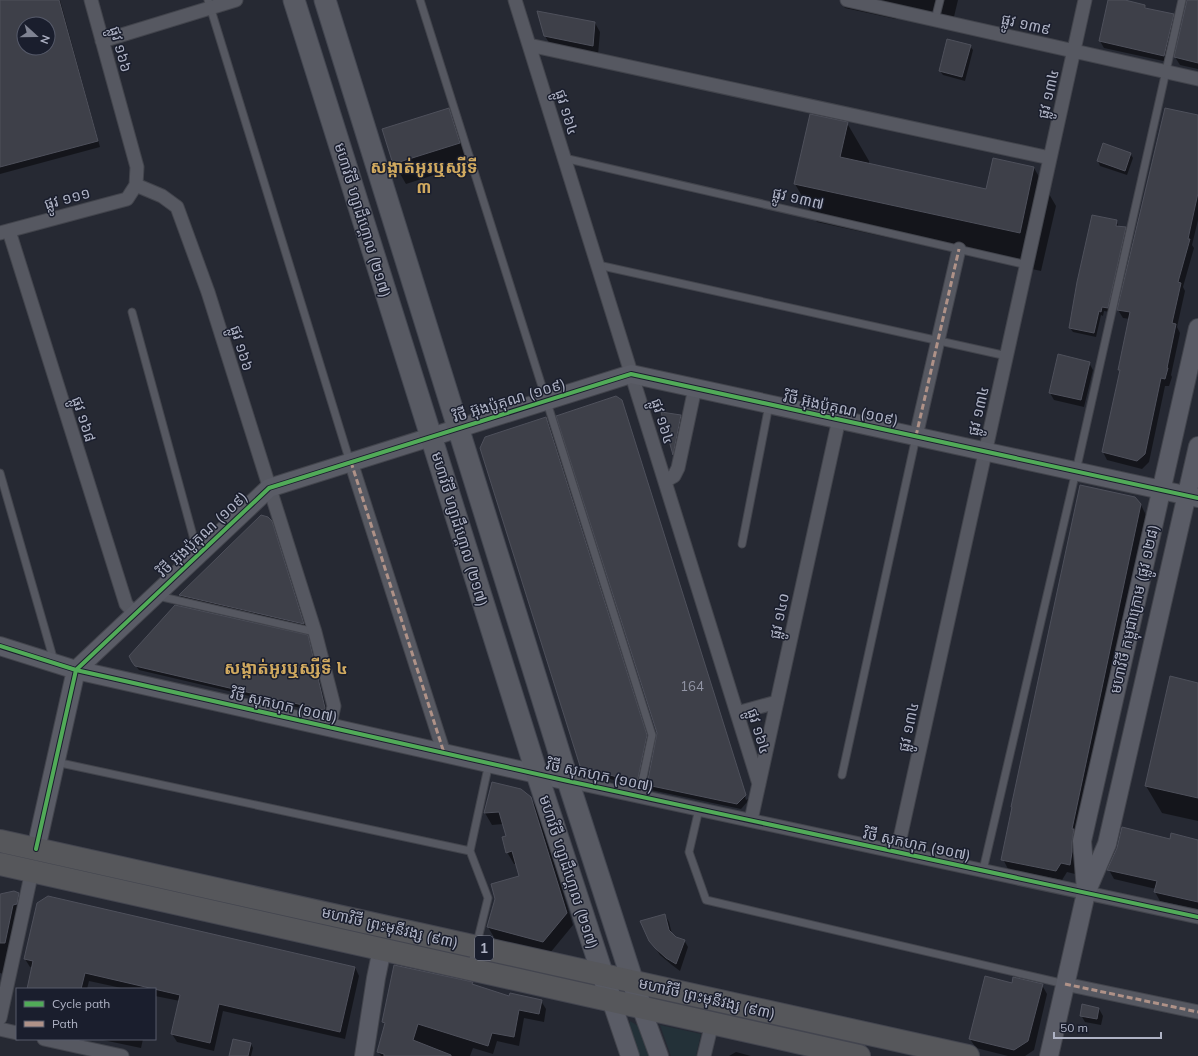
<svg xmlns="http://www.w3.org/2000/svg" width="1198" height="1056" viewBox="0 0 1198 1056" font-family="Mulish,'Noto Sans Khmer',sans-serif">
<rect width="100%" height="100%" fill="#262933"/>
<!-- green -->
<path fill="#233138" d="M630,1021l8,5 11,30h-10l-10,-27z
M660,1025l41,9 -5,22h-25z"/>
<!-- shadow -->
<path fill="#0007" fill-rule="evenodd" d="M0,0h60l40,147 -100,27zM24,24h24v24h-24z
M841,0h117l-5,21 -56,-5 -1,3 -51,-11z
M1109,0h12l24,6 2,3 26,6 4,7 -9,40 -64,-14 -4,-7z
M1188,0h10v69l-18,-4 -5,-8z
M595,23l5,9 -2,23 -47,-9 -6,-10z
M970,46l3,4 -8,31 -22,-6 -3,-4z
M449,110l11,20 11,33 -65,21 -12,-21z
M1198,116v104l-6,25 2,3 -11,39 2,4 -8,36 3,6 -9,42 1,2 -3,9h-4l-16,76 -7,7 -35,-9 -4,-8 18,-80 -2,-2 11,-51 -7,-1 -5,-8z
M847,123l22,38v3l117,26 48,-22 22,38 -15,65 -224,-49 -22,-38z
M1130,153l3,5 -6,17 -27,-9 -2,-5z
M1116,221l3,6 6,1 3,5 -18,79 -6,-1 -1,5 -2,-1 -5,22 -23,-5 -3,-4z
M1089,363l4,7 -9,37 -30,-7 -4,-7z
M622,404l124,396 2,-1v2l-7,8 -90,-19 -3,-5 10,-52z
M662,414l18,2 3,5 -8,37z
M546,419l3,5 100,317 -9,47 -56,-17 -3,-6z
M1141,505l5,10 -68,323 -1,24 -2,12 -8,-2 -5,8 -54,-11 -5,-10z
M262,516l9,5 3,5 32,102 -123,-28 -3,-5z
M307,636l3,5 17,72 -1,1 -187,-44 -6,-8z
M1198,684v137l-36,-8 -16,-27z
M493,783l37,14 8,13 35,115 -23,28 -55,-14 -7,-12 32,-51 -3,-12h-3l-7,-12v-16l-4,-12 -11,1 -7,-12z
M1171,840l27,1v68l-38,-8 -5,-9 1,-3 -42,-10 -5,-9z
M0,893l18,1 4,7 -18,73 -4,-1z
M665,915l4,7 3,12 3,4 9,2 4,7 -8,24 -8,-6 -12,-10 -10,-15z
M25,959l330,8 4,9 -14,63 -122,-28 -9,40 -37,-9 -5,-8 8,-33 -25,-5v-7h-29l-37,-8 -2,8h-59l5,-21 -3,-1z
M472,983l1,3 37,11 31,4 5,8 -2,13 -20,-4 -5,28 -22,-5 -4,13 -20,-6 -3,8h-89l-3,-4 8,-26 -3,-4z
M1012,984l30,1 5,9 -13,56 -9,6h-17l-32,-8 -6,-9z
M1099,1009l4,7 -2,9 -16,-3 -4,-7z
M98,1039h45l-2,9z
M251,1044l2,4 -2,8h-21z
M736,1052l15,4h-22z"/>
<!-- building -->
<path fill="#3e4049" stroke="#4e505b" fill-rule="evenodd" d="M0,0h59l39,141 -98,26zM24,24h24v24h-24z
M1108,0h17l20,5v3l29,6 -10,42 -65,-15z
M1187,0h11v63l-24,-6z
M537,11l58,11 -2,24 -49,-10z
M947,39l24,6 -9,32 -23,-6z
M449,108l11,35 -67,21 -11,-35z
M1165,108l33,7v78l-10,46h2l-12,43 3,1 -9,40 4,1 -9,44h1l-3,11 -4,-1 -16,76 -8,7 -35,-9 18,-82h-2l12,-58 -13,-2z
M810,114l38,8 -8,35 146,32 7,-31 41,9 -14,66 -226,-49z
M1103,143l28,10 -6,18 -28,-10z
M1092,215l25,5 -1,6 10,1 -18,81 -6,-1 -1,5 -2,-1 -5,22 -25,-5 8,-46z
M1058,354l32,8 -9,38 -32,-7z
M616,396l6,4 124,395 -9,9 -90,-19 10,-52 -101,-317z
M661,412l20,3 -8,40z
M546,417l101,318 -10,48 -57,-17 -100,-318 5,-11z
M1080,485l55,12 6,7 -69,325h2l-2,13v10l-2,13 -9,-2 -5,8 -55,-11 11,-53h-1z
M261,515l7,2 4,4 32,103 -125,-29z
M175,605l133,30 17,73 -1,2 -189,-44 -3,-4 -3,-6z
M1170,676l28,7v115l-53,-12z
M492,782l29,7 10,8 36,116 -24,29 -56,-15 8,-28 -4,-15 28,-8 -7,-25 -6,2 -4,-16 4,-1 -7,-24 -15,1z
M1122,827l48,12 1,-6 27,7v62l-44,-10 3,-11 -50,-11 10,-22z
M14,891l5,2 -2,11 -4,1 -8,38h-5v-49z
M48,896l307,71 -15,65 -121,-28 -9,39 -39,-9 9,-39 -95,-22 -4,16h-54l6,-28 -9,-2 13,-56z
M665,914l4,16 7,7 9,3 -9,24 -10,-6 -11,-10 -6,-7 -9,-20z
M394,965l79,17 -1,2 37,12 1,-3 32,7 -3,14 -20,-4 -5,27 -22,-4 -4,13 -70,-22 -5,16 38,15v1h-67v-2l-7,-2 8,-29 -3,-1z
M985,976l27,7 1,-6 30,7 -15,57 -14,9 -45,-11z
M1082,1004l17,4 -2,11 -17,-3z
M233,1039l18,4 -3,13h-19z"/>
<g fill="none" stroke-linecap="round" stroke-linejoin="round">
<defs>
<path id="lane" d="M208,0l142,462
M420,0l232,735 -13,61
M935,20l5,-20
M564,158l463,107
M598,265l409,91
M132,312l66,242
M0,473l54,188
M742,544l27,-139
M158,596l157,36
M56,762l414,89 18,47 -17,69
M842,775l74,-338
M699,809l-10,43 17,48 359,84
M470,851l19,-88
M983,870l93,-399 106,-471"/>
<path id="street" d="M91,0l46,167 -1,18
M515,0l244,784
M847,0l351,79
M102,41l134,-41
M529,45l521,113
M136,185l26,11 15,11 31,85 107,340 19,74 -5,22
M9,231l117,373 9,10
M0,233l127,-34 9,-14
M916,436l43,-187
M351,462l93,291
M665,481l9,-5 4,-8 17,-80
M737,713l40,-11
M568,781l630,136
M751,820l88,-401
M897,852l188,-852
M1065,984l133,28
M0,1018l32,-147
M0,1029l17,4
M44,1039l78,17
M704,1056l8,-33"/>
<path id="secondary" d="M0,646l76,24 492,111
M36,849l40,-179 193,-182 362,-114 567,124
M1086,890l-4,-49 116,-513
M611,1000l19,56
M641,1007l18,49
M364,1056l12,-78 6,-29
M1049,1056l37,-163 21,-49 91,-398"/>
<path id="primary" d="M294,0l243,774 74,226
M325,0l243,781 73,226"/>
<path id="highway" d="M0,841l968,215
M0,864l859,192"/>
</defs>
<!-- lane casing -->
<use href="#lane" stroke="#42444c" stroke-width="9"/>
<!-- street casing -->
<use href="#street" stroke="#42444c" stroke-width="15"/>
<!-- secondary casing -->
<use href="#secondary" stroke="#42444c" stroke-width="20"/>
<!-- primary casing -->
<use href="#primary" stroke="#434650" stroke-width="23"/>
<!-- highway casing -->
<use href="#highway" stroke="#43454f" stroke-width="24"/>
<!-- lane -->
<use href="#lane" stroke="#565861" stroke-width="7"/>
<!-- street -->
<use href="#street" stroke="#565861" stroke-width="13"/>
<!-- secondary -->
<use href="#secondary" stroke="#5a5c66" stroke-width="18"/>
<!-- primary -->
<use href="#primary" stroke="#585a63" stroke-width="21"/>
<!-- highway -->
<use href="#highway" stroke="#56575b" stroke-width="22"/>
<!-- quiet -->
<path stroke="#af9288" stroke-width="3" stroke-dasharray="6 3" stroke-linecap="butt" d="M916,436l43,-187
M351,462l93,291
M1065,984l133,28"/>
<defs>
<path id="cycleway" d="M0,646l76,24 492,111 630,136
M36,849l40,-179 193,-182 362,-114 567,124"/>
</defs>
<!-- cycleway casing -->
<use href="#cycleway" stroke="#1a1e2d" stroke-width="6"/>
<!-- cycleway -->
<use href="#cycleway" stroke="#51ab58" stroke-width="4"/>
</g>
<g text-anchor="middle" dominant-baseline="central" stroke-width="3" stroke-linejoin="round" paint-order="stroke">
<!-- number labels -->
<g font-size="13" fill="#9396a6">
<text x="692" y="686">164</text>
</g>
<!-- shield labels -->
<rect fill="#1a1e2d" stroke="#828697" stroke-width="1" x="475" y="936" width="18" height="24" rx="3"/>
<g font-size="14" font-weight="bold" fill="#afb3c5">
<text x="484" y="948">1</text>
</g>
<!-- street labels -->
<g font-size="15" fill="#afb3c5" stroke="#1a1e2d">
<text transform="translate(1026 24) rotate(13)">ផ្លូវ ១៣៩</text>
<text transform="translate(121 49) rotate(75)">ផ្លូវ ១៦៦</text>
<text transform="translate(1048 94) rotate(-77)">ផ្លូវ ១៣៤</text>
<text transform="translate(567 112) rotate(73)">ផ្លូវ ១៦៤</text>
<text transform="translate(67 198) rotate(-15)">ផ្លូវ ១១១</text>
<text transform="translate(798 198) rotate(13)">ផ្លូវ ១៣៧</text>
<text transform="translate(363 220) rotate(73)">មហាវិថី ហ្សាដឹហ្គោល (២១៧)</text>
<text transform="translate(242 348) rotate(73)">ផ្លូវ ១៦៦</text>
<text transform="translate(509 400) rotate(-17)">វិថី អ៊ុងប៉ូគុណ (១០៩)</text>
<text transform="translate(841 408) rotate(12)">វិថី អ៊ុងប៉ូគុណ (១០៩)</text>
<text transform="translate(978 411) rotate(-77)">ផ្លូវ ១៣៤</text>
<text transform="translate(84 419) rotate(72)">ផ្លូវ ១៦៨</text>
<text transform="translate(663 421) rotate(73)">ផ្លូវ ១៦៤</text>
<text transform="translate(460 529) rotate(73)">មហាវិថី ហ្សាដឹហ្គោល (២១៧)</text>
<text transform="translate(202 534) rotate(-43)">វិថី អ៊ុងប៉ូគុណ (១០៩)</text>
<text transform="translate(1134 609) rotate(-77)">មហាវិថី កម្ពុជាក្រោម (ផ្លូវ ១២៨)</text>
<text transform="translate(779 616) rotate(-78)">ផ្លូវ ១៤០</text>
<text transform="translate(284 705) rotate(13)">វិថី សុកហុក (១០៧)</text>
<text transform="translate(908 727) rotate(-78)">ផ្លូវ ១៣៤</text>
<text transform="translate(759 731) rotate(73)">ផ្លូវ ១៦៤</text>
<text transform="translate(600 775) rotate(12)">វិថី សុកហុក (១០៧)</text>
<text transform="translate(917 844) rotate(12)">វិថី សុកហុក (១០៧)</text>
<text transform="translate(569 872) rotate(72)">មហាវិថី ហ្សាដឹហ្គោល (២១៧)</text>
<text transform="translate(390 927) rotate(13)">មហាវិថី ព្រះមុនីវង្ស (៩៣)</text>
<text transform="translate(707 998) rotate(13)">មហាវិថី ព្រះមុនីវង្ស (៩៣)</text>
</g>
<!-- quarter labels -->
<g font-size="17" font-weight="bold" fill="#d0a95f" stroke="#1a1e2d">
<text x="424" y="166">សង្កាត់អូរឬស្សីទី<tspan x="424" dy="20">៣</tspan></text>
<text x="286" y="667">សង្កាត់អូរឬស្សីទី ៤</text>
</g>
</g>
<!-- legend -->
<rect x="16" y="988" width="140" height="52" fill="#1a1e2d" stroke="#565a6a"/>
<rect x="24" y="1001" width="20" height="6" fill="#51ab58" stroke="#565a6a"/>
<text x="52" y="1008" font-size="12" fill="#afb3c5">Cycle path</text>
<rect x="24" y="1021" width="20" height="6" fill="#af9288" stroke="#565a6a"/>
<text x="52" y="1028" font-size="12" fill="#afb3c5">Path</text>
<!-- north arrow -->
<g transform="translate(36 36) rotate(111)"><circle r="19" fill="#1a1e2d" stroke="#565a6a"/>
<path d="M0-3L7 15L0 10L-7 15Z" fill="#7f8392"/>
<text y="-6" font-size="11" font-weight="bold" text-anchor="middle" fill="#afb3c5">N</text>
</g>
<!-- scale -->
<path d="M1054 1032v6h107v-6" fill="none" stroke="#afb3c5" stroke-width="2"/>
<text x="1060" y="1032" font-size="12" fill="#afb3c5" stroke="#1a1e2d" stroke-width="3" paint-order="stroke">50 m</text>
</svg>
